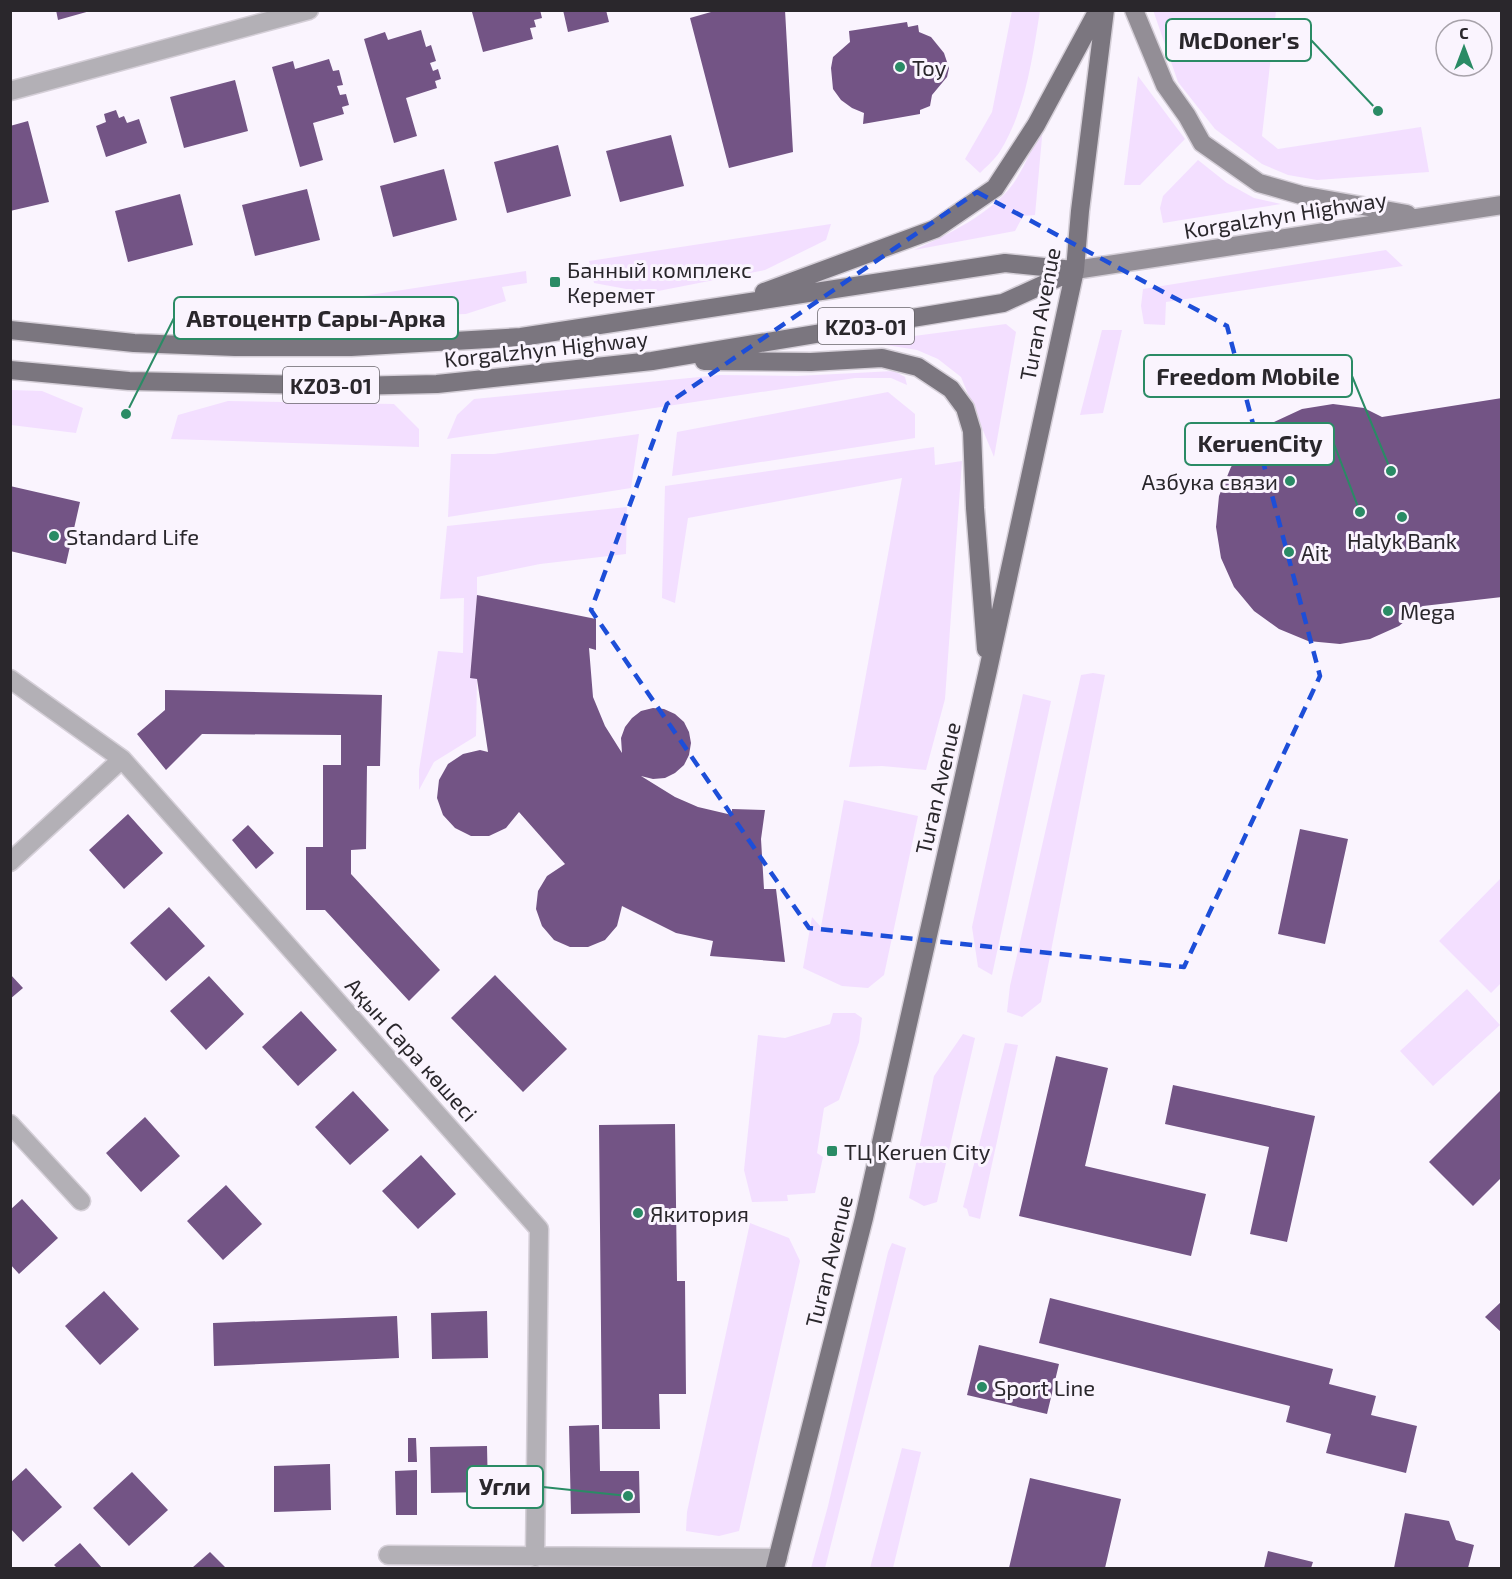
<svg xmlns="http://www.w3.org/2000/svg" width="1512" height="1579" viewBox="0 0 1512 1579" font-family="'Exo 2',sans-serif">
<rect width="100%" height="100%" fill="#faf4fe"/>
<!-- green -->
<path fill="#f3dfff" d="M1153,10l123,1 -14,125 16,13 143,-22 8,45 -112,8 -29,-5 -26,-11 -47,-35 -37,-47z
M1012,11h28c-8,48 -14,99 -41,142 -5,7 -13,14 -19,20l-15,-14 27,-47z
M1138,76l47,63 -45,46h-16z
M1043,126l-8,89 -12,1 -8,15 -101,19c33,-15 77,-36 99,-66 12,-17 20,-39 30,-58z
M1198,160l29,23 27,15 27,6 -118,19 -3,-15 3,-12z
M831,224l-5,16 -61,30 -117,23 -54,-10 -5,-22z
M1386,250l17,16 -237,36 -1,23 -21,-1 -3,-18 2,-17z
M526,271l1,12 -25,4 4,14 -40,13 -205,6 4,-9z
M1006,324l10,8 -22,125 -33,-80 -23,-18 -21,-9 -49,-8z
M1102,330h20l-19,83 -23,2z
M894,371l11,6 2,8 -16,-7h-36l-408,61 10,-24 17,-16 246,-24 77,1z
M11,390l31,1 41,17 -7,25 -65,-8z
M888,392l27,22v24l-243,38 5,-44z
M228,401l166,3 25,25v18l-248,-8 7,-24z
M639,434l-8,54 -183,29 3,-63h43z
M934,447l1,18 27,-4 -17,238 -19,71 -44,-4 -33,1 53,-289 -214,40 -13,85 -13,-5 3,-112z
M627,507l-1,47 -86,10 -63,13v18l-7,82 7,2 -1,57 -42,26 -15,28v-20l19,-119 25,2 1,-55 -24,1 7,-73z
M1093,673l12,2 -64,327 -19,15 -15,-5 3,-26 71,-311z
M1023,694l28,7 -59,274 -14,-8 -6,-40z
M844,800l74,16 -34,159 -16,13 -26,-2 -39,-18 9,-51 9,10z
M1501,878v105l-10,10 -52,-52z
M1467,989l33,36 -67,61 -33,-35z
M833,1013h22l7,5 -3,24 -20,58 -15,8 -7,45 6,4 -8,36 -28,2 1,6 -36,1 -8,-32 14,-135 27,3 45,-14z
M963,1034l12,4 -38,164 -13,4 -15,-8 25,-122z
M1005,1043l13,2 -38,174 -11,-3 -2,-7 -4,-2z
M750,1223l39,15 11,23 -61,270 -20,5 -33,-5 1,-19z
M892,1243l14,5 -81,320h-14l17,-62 60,-254z
M902,1448l19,4 -28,116h-23z"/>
<!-- building -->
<path fill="#735485" d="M56,10h34v1l-32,9z
M477,10h63l2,8 -8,2 2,7 -6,1 3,11 -50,13 -11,-40z
M563,10h43l3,12 -41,10z
M718,10h67l8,142 -64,16 -39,-150z
M907,22l1,5 10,-2 1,7 12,5 13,16 5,15 -2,9 -15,18 -2,11 -10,4v4l-57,10 1,-11 -12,-5 -11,-8 -8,-11 -2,-21 2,-11 17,-15 -1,-11z
M421,30l5,17 5,-2 5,16 -6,2 3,8 5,-2 3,10 -6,2 2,7 -31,10 11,38 -23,7 -30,-104 21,-7 3,8z
M329,59l4,12 6,-1 4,15 -6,1 3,9 6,-1 3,11 -7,2 2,7 -31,9 10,37 -23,7 -28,-100 21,-6 2,8z
M235,80l13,51 -64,17 -14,-51z
M116,110l3,8 5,-2 3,7 12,-4 8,24 -41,14 -10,-31 10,-4 -2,-8z
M28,121l21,81 -39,9v-85z
M671,135l13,51 -64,16 -14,-51z
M558,145l13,51 -64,17 -13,-51z
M444,169l13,51 -64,17 -13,-51z
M307,189l13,51 -65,16 -13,-51z
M180,194l13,51 -65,17 -13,-51z
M1502,398v199l-79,9 -24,20 -29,13 -30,5 -32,-3 -29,-12 -25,-18 -20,-24 -13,-29 -5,-31 3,-31 12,-29 18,-25 25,-20 28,-13 31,-5 31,4 18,9z
M10,486l70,16 -14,62 -56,-13z
M477,595l119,24v31l-7,-2 4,49 12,29 17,27 -1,-15 4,-11 7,-9 9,-7 12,-3 11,1 11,5 9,8 5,10 2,11 -2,12 -5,10 -9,8 -10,5 -12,1 -12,-3 34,21 23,10 34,8v-6l33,1 -4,29 3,50h12l9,73 -75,-6 3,-15 -37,-8 -54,-27 -5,20 -12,14 -17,7h-18l-16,-7 -12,-14 -6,-17 2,-18 9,-15 18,-12 -46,-52 -13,16 -17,8h-18l-16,-8 -12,-13 -6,-17 2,-18 9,-16 15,-10 17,-4 8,2 -11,-73 -7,-1z
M165,690l217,5 -2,71h-13l-1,83 -15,1v24l89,96 -31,31 -84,-91h-19v-63h17v-82h18v-30l-139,-1 -36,36 -29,-36 28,-24z
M128,814l35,39 -39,36 -35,-39z
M248,825l26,28 -18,16 -24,-29z
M1300,829l48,10 -23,105 -47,-10z
M169,907l36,39 -39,35 -36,-38z
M10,974l13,14 -13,11z
M495,975l72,74 -44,43 -72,-74z
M209,976l35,38 -38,36 -36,-39z
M301,1011l36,39 -39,36 -36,-39z
M1056,1056l52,12 -23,98 121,28 -15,62 -172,-40z
M1173,1085l142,31 -28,126 -37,-8 19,-87 -104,-23z
M1502,1089v88l-29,29 -44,-44z
M353,1091l36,39 -39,35 -35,-38z
M145,1117l35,39 -39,36 -35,-39z
M675,1124l2,157h8l1,113h-27l1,35h-58l-3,-304z
M421,1155l35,39 -38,35 -36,-38z
M226,1185l36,39 -39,36 -36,-39z
M22,1199l36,39 -39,36 -9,-10v-54z
M104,1291l35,38 -39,36 -35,-39z
M1050,1298l283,71 -4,15 47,12 -5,19 46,11 -11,47 -80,-20 5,-19 -45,-12 4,-16 -251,-63z
M1502,1301v32l-17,-16z
M487,1311l1,47 -56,1 -1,-46z
M397,1316l2,42 -185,8 -1,-43z
M979,1345l80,19 -12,50 -80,-19z
M599,1425l1,46h39l1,42 -69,1 -2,-88z
M408,1438h8l1,24h-9z
M487,1446l1,46 -57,1 -1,-46z
M330,1464l1,46 -57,2v-46z
M26,1468l36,39 -39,35 -13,-14v-45z
M417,1470v45h-21l-1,-44z
M132,1472l36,38 -39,36 -36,-38z
M1030,1478l91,21 -16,69h-96z
M1405,1513l44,8 7,19 18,5 -6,23h-74z
M80,1543l22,25h-45l-3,-3z
M1268,1551l45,11 -2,6h-47z
M210,1552l16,16h-34z"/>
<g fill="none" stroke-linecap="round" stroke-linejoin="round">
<defs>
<path id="street" d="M10,91l299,-81
M10,679l112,80 417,470 -4,328
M10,862l112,-103
M10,1124l71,77
M388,1555l390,3"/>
<path id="secondary" d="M1134,10l31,75 22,31 15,27 57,40 42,12 106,19
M1075,270l427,-65"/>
<path id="primary" d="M764,292l171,-63 60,-41 41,-63 62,-115
M10,330l124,13 101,4h116l170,-10 484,-74 68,7
M704,361l107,1 71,-4 36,9 33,22 14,19 7,23 3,77 11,141
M10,370l119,11 223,5 85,-2 215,-23 351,-58 72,-33
M775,1568l89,-350 124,-548 87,-400 5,-59 25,-201"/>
</defs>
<!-- street casing -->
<use href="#street" stroke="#d5cfd8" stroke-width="21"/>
<!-- secondary casing -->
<use href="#secondary" stroke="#d5cfd8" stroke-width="21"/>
<!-- primary casing -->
<use href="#primary" stroke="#d5cfd8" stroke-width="21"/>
<!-- street -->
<use href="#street" stroke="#b3b0b6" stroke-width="18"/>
<!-- secondary -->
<use href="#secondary" stroke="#938e96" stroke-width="18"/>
<!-- primary -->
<use href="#primary" stroke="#7b767f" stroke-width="18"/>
</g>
<!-- marked area -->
<path fill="none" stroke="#1d4ed8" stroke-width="4.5" stroke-dasharray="12 8" stroke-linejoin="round" d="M977,192l250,134 93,350 -136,291 -375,-39 -218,-318 76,-206z"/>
<!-- markers -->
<g fill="#2a8b65" stroke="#faf4fe" stroke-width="2">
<circle cx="900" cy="67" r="6"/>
<rect x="549" y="276" width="12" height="12" rx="3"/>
<circle cx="1290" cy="481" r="6"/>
<circle cx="1402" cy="517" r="6"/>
<circle cx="54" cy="536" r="6"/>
<circle cx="1289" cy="552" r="6"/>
<circle cx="1388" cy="611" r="6"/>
<rect x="826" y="1145" width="12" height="12" rx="3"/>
<circle cx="638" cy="1213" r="6"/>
<circle cx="982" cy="1387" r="6"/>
</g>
<g text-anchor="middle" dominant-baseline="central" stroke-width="6" stroke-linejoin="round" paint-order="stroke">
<!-- shield labels -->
<g fill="#faf4fe" stroke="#68646b" stroke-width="1.5">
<rect x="818" y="308" width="96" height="36" rx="4.5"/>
<rect x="283" y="367" width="96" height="36" rx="4.5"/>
</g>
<g font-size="21" font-weight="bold" fill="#2a272c">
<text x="866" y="326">KZ03-01</text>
<text x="331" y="385">KZ03-01</text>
</g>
<!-- poi labels -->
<g font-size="22" fill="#2a272c" stroke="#faf4fe" text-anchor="start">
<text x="912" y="67">Toy</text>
<text x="567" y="269">Банный комплекс<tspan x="567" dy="25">Керемет</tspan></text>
<text x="1278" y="481" text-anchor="end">Азбука связи</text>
<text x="66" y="536">Standard Life</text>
<text x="1402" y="540" text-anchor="middle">Halyk Bank</text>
<text x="1301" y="552">Ait</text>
<text x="1400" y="611">Mega</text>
<text x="844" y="1151">ТЦ Keruen City</text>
<text x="650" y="1213">Якитория</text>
<text x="994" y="1387">Sport Line</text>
</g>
<!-- street labels -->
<g font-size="22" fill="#2a272c" stroke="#faf4fe">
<text transform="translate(1285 214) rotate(-9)">Korgalzhyn Highway</text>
<text transform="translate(1039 314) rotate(-79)">Turan Avenue</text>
<text transform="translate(546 348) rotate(-6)">Korgalzhyn Highway</text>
<text transform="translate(937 788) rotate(-77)">Turan Avenue</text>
<text transform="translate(412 1049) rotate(48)">Ақын Сара көшесі</text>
<text transform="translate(828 1261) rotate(-76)">Turan Avenue</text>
</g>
</g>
<!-- callouts -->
<path fill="none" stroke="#2a8b65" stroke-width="2" d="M1378 111L1311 40M126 414L174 318M1391 471L1352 376M1360 512L1334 444M628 1496L543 1487"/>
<g fill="#2a8b65" stroke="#faf4fe" stroke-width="2">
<circle cx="1378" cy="111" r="6"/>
<circle cx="126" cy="414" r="6"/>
<circle cx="1391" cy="471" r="6"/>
<circle cx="1360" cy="512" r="6"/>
<circle cx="628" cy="1496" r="6"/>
</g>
<g fill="#faf4fe" stroke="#2a8b65" stroke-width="2">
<rect x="1166" y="19" width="145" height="42" rx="6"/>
<rect x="174" y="297" width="284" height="42" rx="6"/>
<rect x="1144" y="355" width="208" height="42" rx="6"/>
<rect x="1185" y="423" width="149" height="42" rx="6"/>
<rect x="467" y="1466" width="76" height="42" rx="6"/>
</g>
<g font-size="24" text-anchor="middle" font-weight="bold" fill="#2a272c">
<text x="1239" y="49">McDoner's</text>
<text x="316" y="327">Автоцентр Сары-Арка</text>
<text x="1248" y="385">Freedom Mobile</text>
<text x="1260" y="452">KeruenCity</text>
<text x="505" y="1495">Угли</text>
</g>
<!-- border -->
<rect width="1512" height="1579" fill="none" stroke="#2a272c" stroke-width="24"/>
<!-- north arrow -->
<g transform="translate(1464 48)"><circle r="28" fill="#faf4fe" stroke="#a7a2aa" stroke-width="1.5"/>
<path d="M0-4.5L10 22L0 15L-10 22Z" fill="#2a8b65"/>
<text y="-9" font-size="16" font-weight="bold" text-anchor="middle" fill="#2a272c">С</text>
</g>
</svg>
